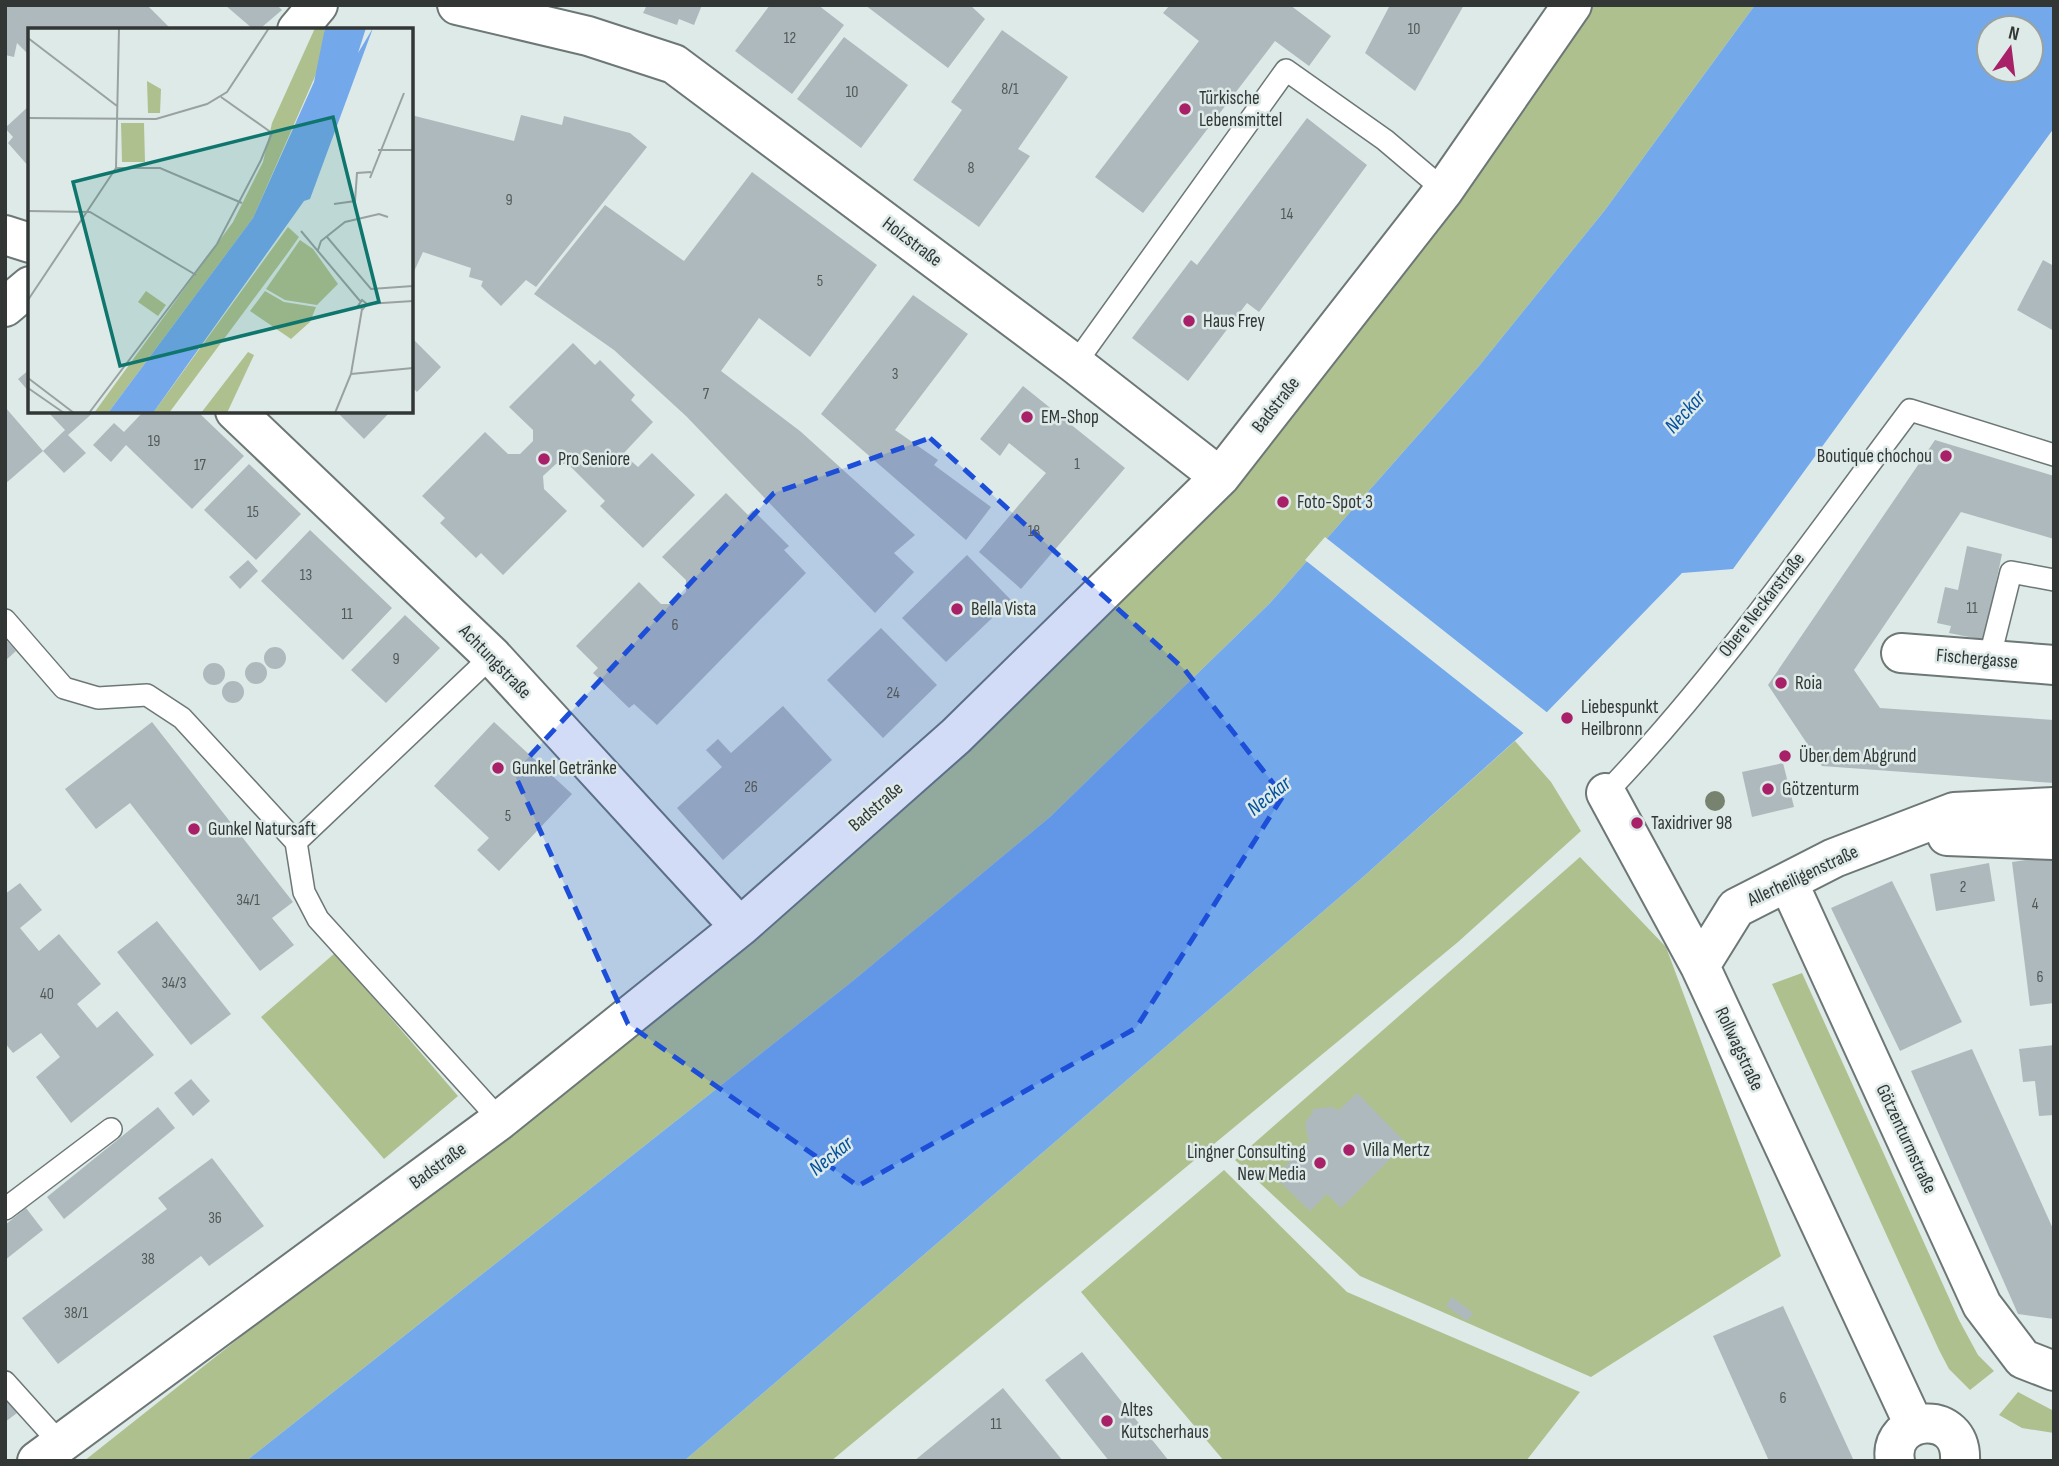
<svg xmlns="http://www.w3.org/2000/svg" width="2059" height="1466" viewBox="0 0 2059 1466" font-family="'Sofia Sans Condensed',sans-serif">
<rect width="100%" height="100%" fill="#ddeae8"/>
<!-- green -->
<path fill="#afc08f" d="M1578,5h177l-150,205 -126,156 -209,237 -220,214 -196,163 -608,481h-162l662,-524 367,-339z
M1515,741l36,41 30,49 -123,111 -627,519h-147l679,-584z
M1580,857l86,90 115,309 -190,121 -231,-101 -125,-116z
M335,953l123,143 -74,63 -123,-142z
M1802,973l157,347 19,35 16,16 -24,19 -21,-21 -10,-19 -167,-366z
M1224,1170l123,122 233,100 -54,69h-302l-143,-169z
M2018,1392l36,19v22l-32,-5 -23,-13z"/>
<!-- water -->
<path fill="#73a8eb" fill-rule="evenodd" d="M1755,5h299v123l-321,441 -51,4 -135,139 -184,165 -679,584h-438l608,-481 196,-163 220,-214 209,-237 126,-156zM1989,28h42v42h-42z"/>
<!-- pier -->
<path fill="#ddeae8" d="M1325,537l224,177 -23,21 -221,-175z"/>
<!-- building -->
<path fill="#aeb9bd" d="M5,5h142l25,25h-142v26l-13,-13 -3,14 -9,-2z
M225,5h52l5,5 -20,17 -9,2z
M647,5h55l-8,20 -15,-6 -2,6 -34,-12z
M770,5h48l26,20 -52,69 -57,-43z
M865,5h105l15,14 -37,49z
M1170,5h120l41,31 -22,30 -34,-25 -132,172 -48,-36 104,-136 -36,-28z
M1390,5h74l-49,86 -50,-38z
M1002,30l66,47 -50,72 12,7 -51,71 -66,-47 49,-70 -11,-8z
M844,37l64,48 -47,63 -64,-49z
M30,105v63l-22,-25 5,-6 -8,-9z
M411,115l103,26 7,-26 41,10 2,-9 66,17 17,14 -111,140 -10,-7 -25,26 -20,-20 2,-5 -14,-4 2,-9 -48,-16 -12,26z
M1307,118l60,47 -108,147 -12,-9 -59,78 -56,-43 59,-78 6,5z
M752,172l125,93 -67,92 -51,-39 -38,53 79,60 115,104 -21,18 20,19 -39,41 -189,-197 -72,-66 -80,-56 71,-89 79,56z
M2043,260l11,6v65l-37,-21z
M913,295l55,39 -73,96 43,30 -4,5 57,42 -25,33 -145,-126z
M411,337l30,30 -24,25 -4,-4 -2,2z
M573,343l22,22 5,-5 35,35 -4,5 22,22 -30,32 15,13 14,-14 43,42 -52,53 -43,-42 5,-5 -37,-37h-12l-13,12 1,13 23,22 -64,64 -22,-22 -5,5 -36,-35 5,-5 -23,-22 63,-64 23,22h12l13,-13v-11l-24,-23z
M30,369v24l-12,-14z
M1023,386l102,82 -104,121 -42,-37 67,-79 -37,-30 -9,13 -20,-17z
M5,407l38,44 -38,33z
M47,411h48l-27,24 18,18 -22,20 -21,-22 22,-21z
M144,411h53l47,45 -52,53 -66,-64 -15,17 -18,-17 21,-22 10,9z
M336,411h55l-27,28z
M1935,440l119,36v63l-93,-27 -107,158 26,38 174,12v63l-232,-17 -54,-81z
M249,464l52,50 -45,46 -52,-50z
M726,493l22,22 5,-5 36,36 -5,4 22,23 -149,152 -23,-21 -5,4 -36,-35 5,-5 -22,-22 63,-64 22,22h12l13,-12v-12l-24,-23z
M310,530l82,78 -49,52 -82,-79z
M1967,546l35,8 -18,86 -35,-7 2,-7 -14,-3 8,-36 13,3z
M967,555l44,45 -65,62 -44,-44z
M248,560l10,11 -18,18 -11,-12z
M405,615l35,33 -54,55 -35,-33z
M881,628l56,57 -54,53 -56,-58z
M5,639l11,12 -11,10z
M264 658a11 11 0 1 1 22 0a11 11 0 1 1-22 0Z
M245 673a11 11 0 1 1 22 0a11 11 0 1 1-22 0Z
M203 674a11 11 0 1 1 22 0a11 11 0 1 1-22 0Z
M222 692a11 11 0 1 1 22 0a11 11 0 1 1-22 0Z
M783,706l49,54 -109,100 -46,-52 45,-41 -16,-17 12,-11 13,14z
M152,722l141,180 -21,16 22,27 -34,26 -130,-168 -34,26 -31,-40z
M494,722l78,72 -73,77 -22,-21 12,-12 -55,-52z
M1783,763l11,44 -42,10 -10,-45z
M2054,856v147l-24,3 -18,-144z
M1989,863l6,38 -59,10 -6,-37z
M1892,881l70,141 -62,29 -69,-143z
M20,883l22,27 -22,18 19,23 20,-17 42,50 -24,20 20,24 20,-17 37,44 -83,68 -35,-46 24,-20 -19,-24 -28,20 -8,-10v-149z
M157,921l74,93 -40,31 -74,-93z
M2054,1045v70l-15,1 -4,-35 -12,1 -4,-33z
M1972,1049l82,182v88l-36,-5 -107,-243z
M191,1079l19,22 -17,15 -19,-23z
M1357,1093l49,50 -65,65 -14,-14 -17,17 -35,-34 34,-36 -4,-17 9,-15 17,-2 8,3z
M158,1107l17,21 -111,91 -17,-22z
M212,1158l52,68 -55,40 -8,-10 -143,108 -36,-46 145,-109 -9,-11z
M26,1208l17,22 -38,30v-35z
M1452,1297l21,16 -6,8 -21,-15z
M1783,1306l71,155h-85l-56,-125z
M1082,1352l87,109h-60l-64,-81z
M1003,1388l60,73h-149z
M5,1398l12,15 -12,9z"/>
<g fill="none" stroke-linecap="round" stroke-linejoin="round">
<defs>
<path id="service" d="M1075,364l211,-294 99,70 59,50
M5,620l59,68 34,10 49,-3 35,23 114,124 8,50 14,27 182,201
M1989,660l22,-88 43,8
M1606,793c113,-118 206,-253 304,-383l144,45
M296,842l196,-186
M5,1209l106,-80
M5,1382l54,60"/>
<path id="minor" d="M457,5l131,31 86,28 401,300 145,113
M297,30l21,-25
M5,235l25,8
M5,307l25,-21
M235,411l257,245 248,271
M1901,653l153,12
M1606,793l94,173 214,459
M1947,836l107,4
M1788,882l194,423 41,54 31,12
M1700,966l36,-58 98,-50 120,-46 100,-5
M37,1461l463,-341 240,-193 216,-191 264,-259 224,-287 128,-185
M1895,1461c-8,-46 68,-54 65,0"/>
</defs>
<!-- service casing -->
<use href="#service" stroke="#6c7776" stroke-width="24"/>
<!-- minor casing -->
<use href="#minor" stroke="#6c7776" stroke-width="42"/>
<!-- service -->
<use href="#service" stroke="#fff" stroke-width="21"/>
<!-- minor -->
<use href="#minor" stroke="#fff" stroke-width="38"/>
</g>
<!-- trees -->
<circle fill="#77836e" cx="1715" cy="801" r="10"/>
<!-- marked area -->
<path fill="#1d4ed8" fill-opacity="0.2" stroke="#1d4ed8" stroke-width="5" stroke-dasharray="14 9" stroke-linejoin="round" d="M930,438l255,232 98,126 -147,232 -278,158 -230,-162 -114,-251 260,-280z"/>
<!-- markers -->
<g fill="#a82168" stroke="#ddeae8" stroke-width="2.5">
<circle cx="1185" cy="109" r="7"/>
<circle cx="1189" cy="321" r="7"/>
<circle cx="1027" cy="417" r="7"/>
<circle cx="1946" cy="456" r="7"/>
<circle cx="544" cy="459" r="7"/>
<circle cx="1283" cy="502" r="7"/>
<circle cx="957" cy="609" r="7"/>
<circle cx="1781" cy="683" r="7"/>
<circle cx="1567" cy="718" r="7"/>
<circle cx="1785" cy="756" r="7"/>
<circle cx="498" cy="768" r="7"/>
<circle cx="1768" cy="789" r="7"/>
<circle cx="1637" cy="823" r="7"/>
<circle cx="194" cy="829" r="7"/>
<circle cx="1349" cy="1150" r="7"/>
<circle cx="1320" cy="1163" r="7"/>
<circle cx="1107" cy="1421" r="7"/>
</g>
<g text-anchor="middle" dominant-baseline="central" stroke-width="5" stroke-linejoin="round" paint-order="stroke">
<!-- number labels -->
<g font-size="16" fill="#515858">
<text x="1414" y="29">10</text>
<text x="790" y="38">12</text>
<text x="1010" y="89">8/1</text>
<text x="852" y="92">10</text>
<text x="971" y="168">8</text>
<text x="509" y="200">9</text>
<text x="1287" y="214">14</text>
<text x="820" y="281">5</text>
<text x="895" y="374">3</text>
<text x="706" y="394">7</text>
<text x="154" y="441">19</text>
<text x="1077" y="464">1</text>
<text x="200" y="465">17</text>
<text x="253" y="512">15</text>
<text x="1034" y="531">18</text>
<text x="306" y="575">13</text>
<text x="1972" y="608">11</text>
<text x="347" y="614">11</text>
<text x="675" y="625">6</text>
<text x="396" y="659">9</text>
<text x="893" y="693">24</text>
<text x="751" y="787">26</text>
<text x="508" y="816">5</text>
<text x="1963" y="887">2</text>
<text x="248" y="900">34/1</text>
<text x="2035" y="904">4</text>
<text x="2040" y="977">6</text>
<text x="174" y="983">34/3</text>
<text x="47" y="994">40</text>
<text x="215" y="1218">36</text>
<text x="148" y="1259">38</text>
<text x="76" y="1313">38/1</text>
<text x="1783" y="1398">6</text>
<text x="996" y="1424">11</text>
</g>
<!-- poi labels -->
<g font-size="19" fill="#323736" stroke="#ddeae8" text-anchor="start">
<text x="1199" y="98">Türkische<tspan x="1199" dy="22">Lebensmittel</tspan></text>
<text x="1203" y="321">Haus Frey</text>
<text x="1041" y="417">EM-Shop</text>
<text x="1932" y="456" text-anchor="end">Boutique chochou</text>
<text x="558" y="459">Pro Seniore</text>
<text x="1297" y="502">Foto-Spot 3</text>
<text x="971" y="609">Bella Vista</text>
<text x="1795" y="683">Roia</text>
<text x="1581" y="707">Liebespunkt<tspan x="1581" dy="22">Heilbronn</tspan></text>
<text x="1799" y="756">Über dem Abgrund</text>
<text x="512" y="768">Gunkel Getränke</text>
<text x="1782" y="789">Götzenturm</text>
<text x="1651" y="823">Taxidriver 98</text>
<text x="208" y="829">Gunkel Natursaft</text>
<text x="1363" y="1150">Villa Mertz</text>
<text x="1306" y="1152" text-anchor="end">Lingner Consulting<tspan x="1306" dy="22">New Media</tspan></text>
<text x="1121" y="1410">Altes<tspan x="1121" dy="22">Kutscherhaus</tspan></text>
</g>
<!-- street labels -->
<g font-size="19" fill="#323736" stroke="#ddeae8">
<text transform="translate(912 242) rotate(37)">Holzstraße</text>
<text transform="translate(1276 405) rotate(-52)">Badstraße</text>
<text transform="translate(1762 605) rotate(-52)">Obere Neckarstraße</text>
<text transform="translate(1977 659) rotate(5)">Fischergasse</text>
<text transform="translate(495 662) rotate(46)">Achtungstraße</text>
<text transform="translate(876 807) rotate(-41)">Badstraße</text>
<text transform="translate(1803 876) rotate(-25)">Allerheiligenstraße</text>
<text transform="translate(1739 1049) rotate(65)">Rollwagstraße</text>
<text transform="translate(1906 1139) rotate(65)">Götzenturmstraße</text>
<text transform="translate(438 1166) rotate(-36)">Badstraße</text>
</g>
<!-- water labels -->
<g font-size="21" font-style="italic" fill="#04519f" stroke="#ddeae8">
<text transform="translate(1685 412) rotate(-48)">Neckar</text>
<text transform="translate(1269 796) rotate(-39)">Neckar</text>
<text transform="translate(831 1156) rotate(-39)">Neckar</text>
</g>
</g>
<!-- overview -->
<g transform="translate(28 28)">
<rect width="385" height="385" fill="#ddeae8"/>
<path d="M287,0h10l-5,37 -67,153 -145,195h-14l139,-191 30,-60 9,-39zM119,53l14,8 -1,24h-12zM93,95h23l1,39h-23zM260,199l11,10 -12,17 -118,159h-16zM272,212l13,9 25,35 -21,21 -32,-5 -19,-11zM118,263l20,14 -8,11 -20,-14zM237,263l19,11 32,5 -6,15 -19,17 -41,-28zM220,324l6,3 -27,58h-26z" fill="#afc08f"/>
<path d="M297,0h41l-8,25 15,-25 -63,171 -6,2 -151,212h-45l145,-195 61,-136z" fill="#73a8eb"/>
<path fill="none" stroke="#99a2a1" stroke-width="2" d="M0,10l89,68M0,90l128,1 51,-15 20,-12 42,-64M350,122h35M88,140h44l82,35M342,150l34,-85M306,176l21,-3 2,-28 14,-1M0,183l62,1 106,63M273,203l59,70M299,209l44,52 42,-3M290,222l3,-9 24,-19 34,-8 9,3M0,272l88,-132 3,-140M339,276l-4,5 -5,-3 4,-6 5,4 46,-3M323,346l62,-6M0,350l46,35M0,360l36,25M61,385l128,-169 44,-84 11,-27 -51,-36M307,385l16,-39 11,-65"/>
<path fill="#0f766e" fill-opacity="0.15" stroke="#0f766e" stroke-width="3.5" d="M305,89l46,185 -259,64 -47,-184z"/>
<rect width="385" height="385" fill="none" stroke="#323736" stroke-width="3.5"/>
</g>
<!-- border -->
<rect width="2059" height="1466" fill="none" stroke="#323736" stroke-width="14"/>
<!-- north arrow -->
<g transform="translate(2010 49) rotate(14)"><circle r="33" fill="#ddeae8" stroke="#99a2a1" stroke-width="2"/>
<path d="M0-5L12 26L0 18L-12 26Z" fill="#a82168"/>
<text y="-10" font-size="19" font-weight="bold" text-anchor="middle" fill="#323736">N</text>
</g>
</svg>
